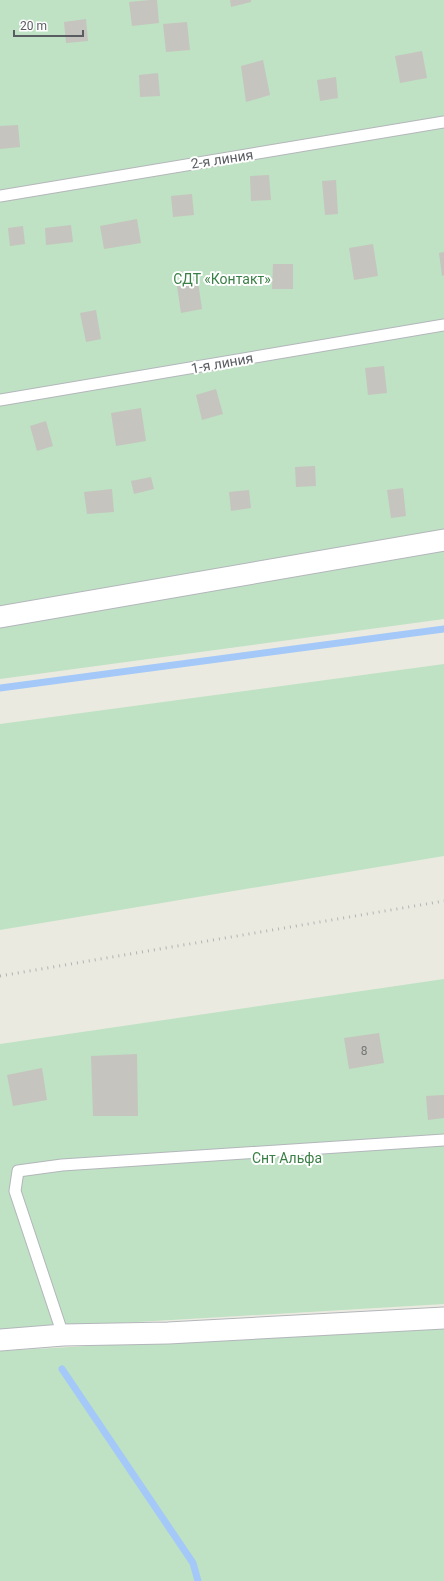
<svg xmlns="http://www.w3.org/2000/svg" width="444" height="1581" viewBox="0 0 444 1581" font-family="Roboto,sans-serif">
<rect width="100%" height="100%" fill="#ebeae1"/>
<!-- green -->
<path fill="#bee2c3" d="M0,0h444v619l-444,60z
M444,664v192l-444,74v-206z
M444,979v325l-444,26v-286z
M444,1326v255h-444v-230z"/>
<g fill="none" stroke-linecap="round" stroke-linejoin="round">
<!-- stream -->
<path stroke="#a4c9f8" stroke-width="7" d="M0,688l444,-59
M62,1369l131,194 5,18"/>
</g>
<!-- building -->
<path fill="#c6c4be" d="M150,0h7l2,23 -27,3 -3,-24z
M230,0h21v2l-20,5z
M86,19l2,22 -22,2 -2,-21z
M187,22l3,28 -24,2 -3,-28z
M422,51l5,27 -27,5 -5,-27z
M263,60l7,35 -24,7 -5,-36z
M158,73l2,23 -20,1 -1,-22z
M336,77l2,21 -18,3 -3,-21z
M18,125l2,22 -20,2v-23z
M269,175l2,25 -20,1 -1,-25z
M336,180l2,34 -13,1 -3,-34z
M192,194l2,21 -21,2 -2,-21z
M137,219l4,24 -37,6 -4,-23z
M71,225l2,17 -27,3 -1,-17z
M23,226l2,18 -15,2 -2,-18z
M373,244l5,32 -24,4 -5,-32z
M444,252v23l-2,1 -3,-23z
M273,264h20v25h-21z
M198,282l4,27 -21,4 -4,-27z
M96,310l5,29 -15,3 -6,-29z
M384,366l3,27 -19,2 -3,-27z
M216,389l7,25 -21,6 -6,-25z
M141,408l5,33 -30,5 -5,-33z
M46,421l7,25 -16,5 -7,-25z
M315,466l1,20 -20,1 -1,-20z
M151,477l3,12 -20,5 -3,-13z
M403,488l3,28 -15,2 -4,-28z
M112,489l2,23 -27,2 -3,-22z
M249,490l2,18 -20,3 -2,-19z
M379,1033l5,30 -35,6 -5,-31z
M137,1054l1,62h-45l-2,-60z
M42,1068l5,32 -34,6 -6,-31z
M444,1095v23l-16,2 -2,-24z"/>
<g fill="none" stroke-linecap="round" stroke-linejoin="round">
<defs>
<path id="service" d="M0,196l444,-74
M0,400l444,-75
M63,1335l-48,-144 3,-20 44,-6 382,-25"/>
<path id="minor" d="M0,617l444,-77
M0,1340l63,-5 105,-2 276,-15"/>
</defs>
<!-- service casing -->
<use href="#service" stroke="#b3b6bb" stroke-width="13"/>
<!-- minor casing -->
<use href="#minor" stroke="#b3b6bb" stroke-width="23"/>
<!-- service -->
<use href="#service" stroke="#fff" stroke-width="11"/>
<!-- minor -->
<use href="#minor" stroke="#fff" stroke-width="21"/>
<!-- rail -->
<path stroke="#b2b3b3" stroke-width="3" stroke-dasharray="1 5" stroke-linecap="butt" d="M0,976l444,-75"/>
</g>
<g text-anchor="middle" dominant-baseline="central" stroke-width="4" stroke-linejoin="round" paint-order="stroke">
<!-- number labels -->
<g font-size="12" fill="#747678">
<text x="364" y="1051">8</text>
</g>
<!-- street labels -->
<g font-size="14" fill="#595c61" stroke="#fff">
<text transform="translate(222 159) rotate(-9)">2-я линия</text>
<text transform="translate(222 363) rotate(-10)">1-я линия</text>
</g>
<!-- park labels -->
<g font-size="14" fill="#3a7f45" stroke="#fff">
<text x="222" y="279">СДТ «Контакт»</text>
<text x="287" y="1158">Снт Альфа</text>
</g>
</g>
<!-- scale -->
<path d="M14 30v6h69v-6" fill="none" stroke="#595c61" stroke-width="2"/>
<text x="20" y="30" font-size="12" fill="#595c61" stroke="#ffffff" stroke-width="3" paint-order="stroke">20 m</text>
</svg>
